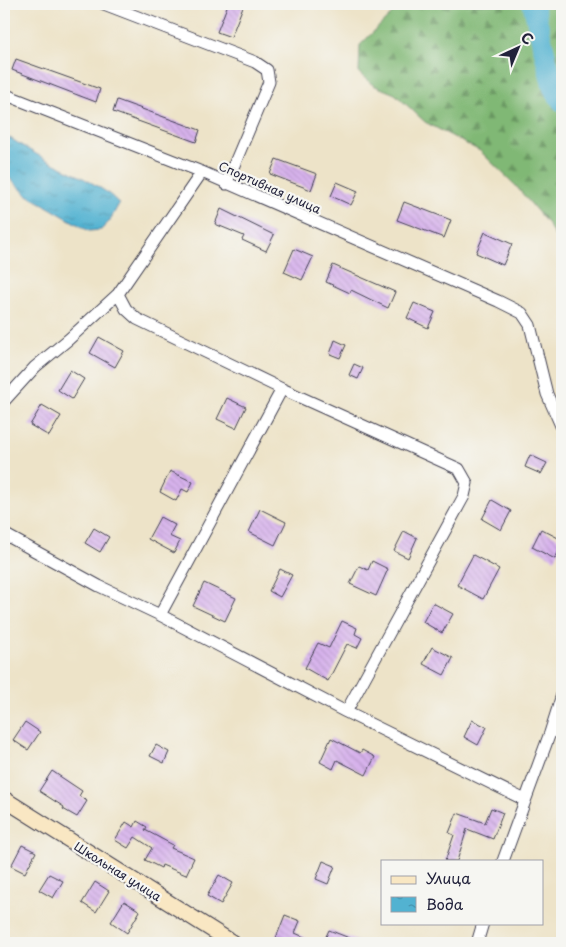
<svg xmlns="http://www.w3.org/2000/svg" width="566" height="947" viewBox="0 0 566 947" font-family="'Playpen Sans',sans-serif">
<defs>
<pattern id="forest-firs" width="22" height="20" patternUnits="userSpaceOnUse" patternTransform="scale(1.25)"><rect width="22" height="20" fill="#80b874"/><path d="M5 1l3.5 6h-7zM16 11l3.5 6h-7z" fill="#689560"/></pattern>
<pattern id="water-ripples" width="26" height="14" patternUnits="userSpaceOnUse" patternTransform="scale(1.25)"><rect width="26" height="14" fill="#52b2d1"/><path d="M2 4q2-2 4 0t4 0M15 11q2-2 4 0t4 0" fill="none" stroke="#4490ab"/></pattern>
<pattern id="building-back-hatch" width="6" height="6" patternUnits="userSpaceOnUse" patternTransform="scale(1.25)"><rect width="6" height="6" fill="#d7b2ec"/><path d="M-1 5l2 2M0 0l6 6M5-1l2 2" fill="none" stroke="#b899cb"/></pattern>
</defs>
<rect width="100%" height="100%" fill="#f6f6f2"/>
<filter id="ink" filterUnits="userSpaceOnUse"><feTurbulence type="fractalNoise" baseFrequency=".02" numOctaves="2"/><feDisplacementMap in="SourceGraphic" scale="10" xChannelSelector="R" yChannelSelector="G"/><feConvolveMatrix kernelMatrix="1 2 1 2 8 2 1 2 1" color-interpolation-filters="sRGB"/></filter>
<filter id="wash" filterUnits="userSpaceOnUse"><feTurbulence type="fractalNoise" baseFrequency=".0096" numOctaves="4" result="noise"/><feDisplacementMap in="SourceGraphic" scale="20" xChannelSelector="R" yChannelSelector="G"/><feGaussianBlur stdDeviation="1.12" result="paint"/><feColorMatrix in="noise" values="0 0 0 0 0 0 0 0 0 0 0 0 0 0 0 0 0 1.4 0 .05"/><feComposite in="paint" operator="in"/></filter>
<g filter="url(#wash)">
<rect width="100%" height="100%" fill="#ede3c8"/>
<!-- forest -->
<path fill="url(#forest-firs)" stroke="#516d58" d="M402,4h160v245l-14,-25 -32,-38 -36,-35 -55,-29 -30,-28 -22,-9 -14,-12 1,-28z"/>
<!-- water -->
<path fill="url(#water-ripples)" stroke="#3a6a86" d="M10,138c12,8 24,15 37,22 19,10 60,27 72,44l-10,18 -8,8 -12,1 -63,-37 -22,-21v-32z"/>
<g fill="none" stroke-linecap="round" stroke-linejoin="round">
<!-- river -->
<path stroke="#52b2d1" stroke-width="21" d="M533,4l20,83 9,14"/>
</g>
<g id="blocks">
<!-- building -->
<path fill="url(#building-back-hatch)" d="M228,4h16l-13,33 -14,-5z
M16,59l84,30 -4,13 -84,-32z
M117,100l83,30 -4,12 -83,-30z
M276,159l41,15 -6,16 -41,-16z
M337,182l21,9 -7,14 -20,-9z
M404,202l47,18 -7,18 -47,-18z
M221,209l53,26 -8,16 -24,-11 2,-4 -29,-12z
M485,232l27,12 -9,21 -27,-12z
M294,249l19,8 -11,23 -18,-8z
M333,265l62,27 -7,16 -37,-18 -1,3 -24,-11z
M414,303l21,9 -7,16 -21,-10z
M99,337l25,14 -9,16 -25,-14z
M335,340l11,5 -6,13 -10,-4z
M354,364l9,4 -5,11 -9,-4z
M70,370l14,9 -12,20 -14,-9z
M227,398l19,9 -10,21 -19,-9z
M42,405l19,11 -12,20 -19,-11z
M530,455l17,8 -6,11 -16,-7z
M170,471l23,11 -5,10 -6,-3 -6,12 -16,-9z
M492,500l19,11 -10,19 -19,-11z
M260,509l26,13 -11,23 -26,-13z
M160,517l15,8 -6,11 11,5 -6,12 -26,-14z
M94,528l15,9 -9,15 -15,-9z
M541,529l21,11v4l-7,15 -23,-12z
M404,531l13,7 -9,20 -14,-7z
M473,555l26,14 -16,30 -26,-14z
M372,561l16,8 -12,27 -26,-12 9,-18 9,4z
M280,569l12,6 -12,22 -11,-6z
M204,583l32,15 -11,23 -32,-15z
M433,603l20,11 -11,19 -19,-11z
M342,621l15,7 -2,6 7,4 -5,10 -10,-4 -19,37 -23,-13 13,-25 11,5z
M432,647l21,11 -9,17 -21,-11z
M472,720l15,7 -9,18 -14,-8z
M25,722l15,10 -12,18 -15,-10z
M331,738l29,15 2,-3 13,7 -9,18 -29,-15 -4,9 -13,-7z
M156,745l13,7 -5,11 -14,-7z
M52,771l30,20 -3,5 8,5 -10,16 -14,-8 1,-2 -25,-16z
M491,808l12,5 -10,26 -26,-10 -10,32h-12l9,-26 -5,-2 8,-20 28,10z
M137,821l10,6 -2,3 28,15 -2,3 23,10 -8,17 -24,-10 -1,3 -16,-8 7,-12 -17,-11 -7,11 -13,-8 11,-18 8,5z
M22,845l14,7 -11,21 -14,-7z
M323,861l12,5 -7,18 -12,-5z
M49,874l14,7 -10,17 -14,-8z
M219,875l14,8 -12,21 -14,-8z
M95,882l14,9 -13,21 -14,-9z
M124,901l16,10 -13,22 -16,-11z
M285,915l15,6 -5,12 23,10h-28l-14,-5z
M329,930l33,13h-39z"/>
</g>
</g>
<g filter="url(#ink)">
<use href="#blocks" fill-opacity="0" stroke="#403f50" stroke-width="1"/>
<g fill="none" stroke-linecap="round" stroke-linejoin="round">
<defs>
<path id="street" d="M104,4l151,58 12,8 2,12 -43,102
M4,94l198,78 296,129 24,12 8,12 17,69 15,34
M118,294l8,15 11,10 145,70 177,80 8,14 -3,13 -118,216
M4,401l31,-34 34,-28 49,-45 84,-122
M4,534l95,52 61,29 186,97 179,88
M160,615l122,-226
M503,861l47,-128 12,-38
M477,943l6,-20"/>
<path id="secondary" d="M4,799l229,144"/>
</defs>
<!-- street casing -->
<use href="#street" stroke="#403f50" stroke-width="13"/>
<!-- secondary casing -->
<use href="#secondary" stroke="#403f50" stroke-width="17"/>
<!-- street -->
<use href="#street" stroke="#fff" stroke-width="11"/>
<!-- secondary -->
<use href="#secondary" stroke="#f9e7c3" stroke-width="15"/>
</g>
</g>
<g text-anchor="middle" dominant-baseline="central" stroke-width="4.5" stroke-linejoin="round" paint-order="stroke">
<!-- street labels -->
<g font-size="12" fill="#22223b" stroke="#f6f6f2">
<text transform="translate(270 187) rotate(24)">Спортивная улица</text>
<text transform="translate(118 871) rotate(32)">Школьная улица</text>
</g>
</g>
<!-- margin -->
<rect width="566" height="947" fill="none" stroke="#f6f6f2" stroke-width="20"/>
<!-- legend -->
<rect x="381" y="860" width="162" height="65" fill="#f6f6f2" stroke="#a1a1a9"/>
<rect x="391" y="876" width="25" height="8" fill="#f9e7c3" stroke="#a1a1a9"/>
<text x="426" y="884" font-size="15" fill="#22223b">Улица</text>
<rect x="391" y="897" width="25" height="15" fill="url(#water-ripples)" stroke="#a1a1a9"/>
<text x="426" y="910" font-size="15" fill="#22223b">Вода</text>
<!-- north arrow -->
<g transform="translate(518 48) rotate(44)" stroke="#f6f6f2" stroke-width="4" paint-order="stroke">
<path d="M0-4L9 19L0 12L-9 19Z" fill="#22223b"/>
<text y="-8" font-size="14" font-weight="bold" text-anchor="middle" fill="#22223b">С</text>
</g>
</svg>
